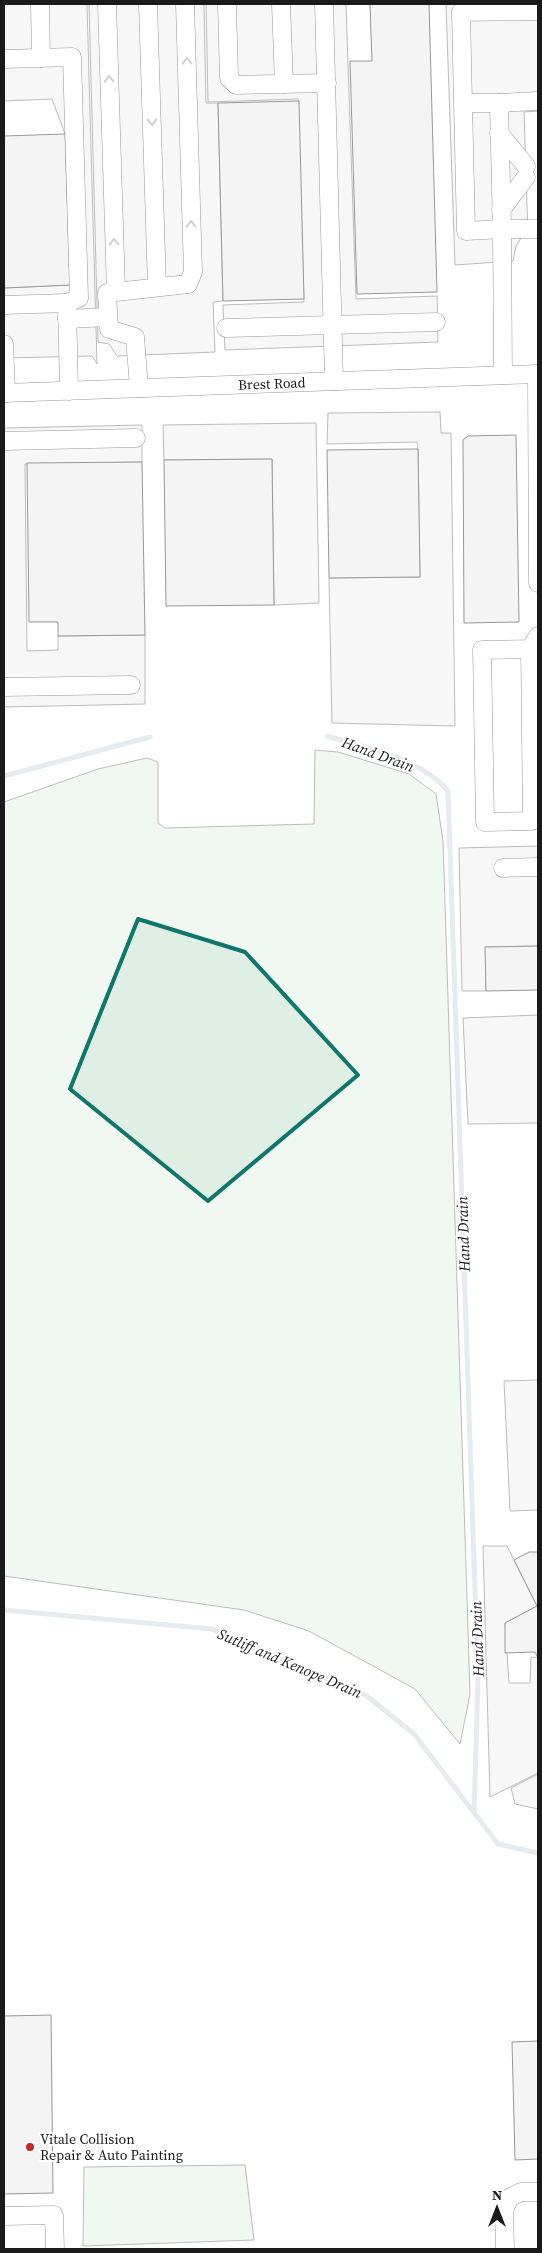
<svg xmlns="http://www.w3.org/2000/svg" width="542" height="2253" viewBox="0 0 542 2253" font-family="'Source Serif 4',serif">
<rect width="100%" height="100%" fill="#fff"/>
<!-- green -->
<path fill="#e0efe3" stroke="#6a6a6a" d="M315,750l23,2 71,22 27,20 7,47 27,853 -10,50 -45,-55 -106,-58 -65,-21 -240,-34v-774l94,-33 49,-11 11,4v61l7,5 149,-4z
M245,2165l9,75 -171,6 1,-79z"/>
<!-- parking -->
<path fill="#ededed" stroke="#6a6a6a" d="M4,4h83l10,360 -5,-8 -88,2v-70l66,-3 -5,-151 -13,-35 -48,2z
M89,4h115l2,99h12l5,198 -10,1 2,50 -98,4 -8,-12 -11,-2z
M206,4h140l10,295 81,-3 1,46 -213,8 -2,-45 81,-3 -6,-203 -90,3z
M446,4h92v107l-14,1 4,124 -7,2 -5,8 -3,15 -58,4z
M440,412l1,21h10l4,293 -123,-3 -3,-145 91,-1 -2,-128 -1,-7 -90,2 1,-31z
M316,423l3,180 -45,2 -2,-146 -108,1 -1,-35z
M142,425v37l-117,2 2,187 31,-1v-14l87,-1v69l-141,3v-279z
M538,846v100l-52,1v44h-24l-3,-143z
M538,1015v108l-70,1 -5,-106z
M538,1380v130l-28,1 -6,-130z
M483,1546h24l30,60 -32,17 4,60h21l1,-26 7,1v115l-48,24z
M538,1774v35l-23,-5 -4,-16z"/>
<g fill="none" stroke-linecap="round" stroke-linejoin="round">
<!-- stream -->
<path stroke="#c6d2dc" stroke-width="5" d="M327,736c41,13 92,21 121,55l30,887 -4,135
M4,776l146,-39
M4,1610l208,19 155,67 47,38 84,110 40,9"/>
</g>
<!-- building -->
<path fill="#e6e6e6" stroke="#1a1a1a" d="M370,4h59l8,288 -80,2 -7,-233h22z
M299,101l5,198 -81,2 -5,-198z
M65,134l5,151 -66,3v-152z
M516,435l3,187 -55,1 -1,-183 5,-4z
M418,449l2,128 -91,1 -2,-128z
M272,459l2,146 -108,1 -2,-146z
M142,462l3,173 -87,1v-14h-29l-2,-159z
M538,946v44l-52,1 -1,-44z
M529,1552h9v106l-3,-6 -30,1v-30l32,-17 -23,-46z
M51,2015l2,178 -49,1v-178z
M538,2041v118l-23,1 -3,-118z"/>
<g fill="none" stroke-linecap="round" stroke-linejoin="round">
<defs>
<g id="minor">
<path d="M40,4l1,54"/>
<path d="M107,4l9,287"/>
<path d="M148,4l9,283"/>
<path d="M227,4l2,74 7,7 91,-2"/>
<path d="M281,4l3,80"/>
<path d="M324,4l10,377"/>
<path d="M4,59l68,-2 7,241 -12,5"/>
<path d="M463,103l3,128 36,-2 -3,-126h-36l-2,-91 77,-1"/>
<path d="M499,103l39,-2"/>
<path d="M499,133l27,33"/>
<path d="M501,210l25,-33"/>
<path d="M4,305l63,-2 2,88"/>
<path d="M67,319l41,-2"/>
<path d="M226,328l210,-6"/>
<path d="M4,344l2,49"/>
<path d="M537,374l1,209"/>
<path d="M503,375l-1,-146h36"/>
<path d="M139,388l-4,-51 -26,-8 -2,-36 81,-9 5,-12 -8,-268"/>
<path id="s1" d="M4,393l534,-19"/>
<path d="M4,441l132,-3"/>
<path d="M530,649l-48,1 3,172 47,-1 -2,-172 8,-13"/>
<path d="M4,687l127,-2"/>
<path d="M503,868l35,-1"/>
<path d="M4,2216l50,-1 1,34"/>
<path d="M505,2249l-1,-38 5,-13 12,-6h17"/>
</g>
</defs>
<!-- minor casing -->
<use href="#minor" stroke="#1a1a1a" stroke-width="19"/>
<!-- minor -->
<use href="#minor" stroke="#fff" stroke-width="18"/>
</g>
<!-- one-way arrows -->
<defs><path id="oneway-chevron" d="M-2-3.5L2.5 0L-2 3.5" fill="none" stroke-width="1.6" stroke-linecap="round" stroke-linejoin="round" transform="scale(1.25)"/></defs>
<g stroke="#989898">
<use href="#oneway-chevron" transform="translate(187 61) rotate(-92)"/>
<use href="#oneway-chevron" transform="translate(109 79) rotate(-92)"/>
<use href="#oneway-chevron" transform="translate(152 122) rotate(88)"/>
<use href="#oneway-chevron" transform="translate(191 224) rotate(-92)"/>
<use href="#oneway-chevron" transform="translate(114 242) rotate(-92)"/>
</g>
<!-- marked area -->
<path d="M0 0H542V2253H0ZM138,919l107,33 113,123 -150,126 -138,-112z" fill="#fff" fill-opacity=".55" fill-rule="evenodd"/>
<path fill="none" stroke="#0f766e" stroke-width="4" stroke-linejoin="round" d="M138,919l107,33 113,123 -150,126 -138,-112z"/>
<!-- markers -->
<circle fill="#c62828" stroke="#fff" stroke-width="2" cx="30" cy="2147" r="5"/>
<g text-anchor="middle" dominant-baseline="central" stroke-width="4" stroke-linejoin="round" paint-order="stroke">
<!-- street labels -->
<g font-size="14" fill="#1a1a1a" stroke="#fff">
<text stroke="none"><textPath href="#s1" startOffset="268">Brest Road</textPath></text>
</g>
<!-- poi labels -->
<g font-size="14" fill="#1a1a1a" stroke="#fff" text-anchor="start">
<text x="40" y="2139">Vitale Collision<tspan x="40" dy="16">Repair &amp; Auto Painting</tspan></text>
</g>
<!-- water labels -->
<g font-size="15" font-style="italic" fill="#1a1a1a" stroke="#fff">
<text transform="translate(378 754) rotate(20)">Hand Drain</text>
<text transform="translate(463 1234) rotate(-92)">Hand Drain</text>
<text transform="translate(477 1639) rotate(-92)">Hand Drain</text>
<text transform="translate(290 1663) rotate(23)">Sutliff and Kenope Drain</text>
</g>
</g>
<!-- border -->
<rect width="542" height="2253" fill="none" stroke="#1a1a1a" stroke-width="10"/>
<!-- north arrow -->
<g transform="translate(497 2208)" stroke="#ffffff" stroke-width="4" paint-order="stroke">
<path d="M0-4L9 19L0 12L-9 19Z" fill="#1a1a1a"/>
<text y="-8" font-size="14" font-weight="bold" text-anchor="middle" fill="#1a1a1a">N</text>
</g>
</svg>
